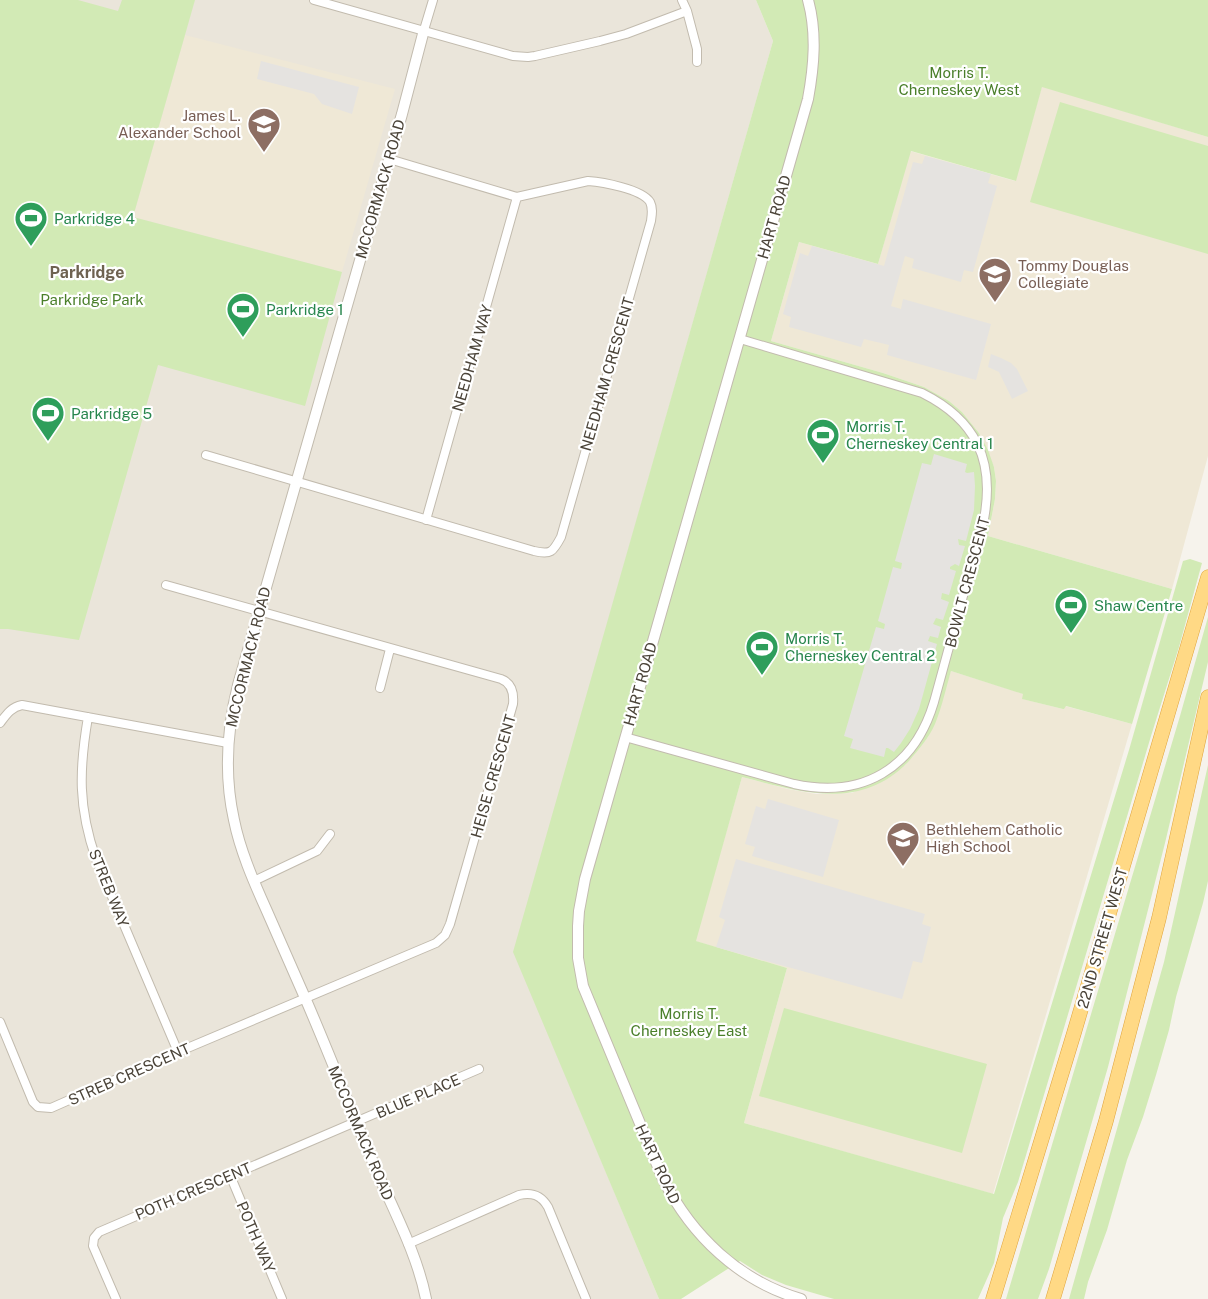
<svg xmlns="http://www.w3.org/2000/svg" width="1208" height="1299" viewBox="0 0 1208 1299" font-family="'Public Sans',sans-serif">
<rect width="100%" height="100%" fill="#f6f3ec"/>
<!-- residential -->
<path fill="#eae5da" d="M0,0h756l17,41 -259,911 145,347h-659z"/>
<!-- education -->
<path fill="#efe8d6" d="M185,35l210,54 -53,183 -209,-55z
M1042,86l166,51v319l-36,133 -184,-53 7,-37 1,-18 -2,-14 -15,-34 -17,-21 -13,-11 -25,-14 -41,-14 -112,-32 28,-99 79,22 32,-113 105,30z
M951,671l73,23 -1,5 40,10h1l1,-3 67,18 -139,470 -249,-71 43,-155 -92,-27 47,-164 46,12 28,5 36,-1 53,-28 14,-16 9,-12z"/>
<!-- green -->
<path fill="#d2eab5" d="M0,0h78l40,11 4,-11h73l-62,217 209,55 -37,134 -147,-41 -79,275 -71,-11h-8z
M756,0h452v137l-166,-50 -26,94 -105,-30 -33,113 -79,-22 -28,99 112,32 41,14 25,14 13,11 17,21 9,17 6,17 2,14 -1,18 -7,37 184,53 -40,135 -66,-18 -2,3h-1l-41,-10 1,-5 -72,-23c-5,17 -9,36 -16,53 -6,14 -16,25 -26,37 -48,51 -109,31 -167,16l-46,164 91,27 -43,155 250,71 135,-444 54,-189 7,-2 12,4 -23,84 -28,89 -133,446 -15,36 -9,45 -16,36h-144l-48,-14 -24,-10 -22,-14 -59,38h-22l-146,-347 260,-911z
M1060,102l148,44v108l-178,-52z
M1208,617v45l-43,181 -57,224 -59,202 -11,30h-32l174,-583z
M1208,765v116l-5,22 -27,94 -7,33 -13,45 -13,42 -16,43 -20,70 -19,52 -4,17h-15l95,-337z
M784,1008l203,56 -25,89 -203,-57z"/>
<!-- parking -->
<path fill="#e5e3e0" d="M261,61l98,26 -7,27 -30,-10 -8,-10 -57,-15z
M925,156l66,18 -3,9 9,3 -24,86 -9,-2 -3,12 -49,-14 2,-9 -9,-3 -14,50 10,3 2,-10 88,25 -15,56 -89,-25 2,-10 -25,-6 -3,8 -72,-20 2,-10 -8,-3 17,-61 8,3 4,-10 72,20 29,-104 9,2z
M991,354l10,4 10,5 6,6 11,22 -16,8 -13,-27 -11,-5z
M934,454l33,10 -2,8 2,1 7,-1 1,14 -1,24 -8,31 -8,-2 1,6 6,1 -6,20 -4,-2 -5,3v2l6,2 -7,24 -7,-2 -1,6 8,3 -6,18 -7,-2 -3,6 8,3 -3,11 -8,-2 -2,5 9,3 -18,65 -9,20 -9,14 -7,9 -6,-4h-2l-2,9 -34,-9 3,-9 -9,-3 32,-109 8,2 1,-5 -7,-3 15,-54 8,2 1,-6 -7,-2 27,-98 9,2z
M768,799l71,21 -16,57 -71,-21 3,-9 -10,-3 11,-38 9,3z
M736,859l189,55 -3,10 9,3 -9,36 -9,-2 -11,38 -186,-52 9,-27 -6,-3z"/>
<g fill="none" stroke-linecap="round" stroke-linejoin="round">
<defs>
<path id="minor" d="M314,0l199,56 15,1 7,-1 65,-15 26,-7 61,-23 -5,-11
M687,11l10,38v13
M424,30l9,-30
M206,455l328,96c17,4 19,1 27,-14l90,-316c1,-7 2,-13 -1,-19 -8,-13 -48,-20 -62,-21l-71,16 -128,-38
M426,520l91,-323
M380,688l10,-39
M88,717c-9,53 -10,90 8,142l82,193
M0,723c6,-8 11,-16 22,-18l206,38
M625,737l169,47c68,15 120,-15 140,-82l50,-183c11,-59 -8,-99 -62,-126l-182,-54
M254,881l63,-30 13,-17
M0,1022l33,80 5,5 13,1 127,-56 258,-109 9,-8 5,-11 63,-220c1,-11 -1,-21 -12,-25l-335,-94
M230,1175l52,124
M408,1244l111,-49c13,-3 22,0 29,12l38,92
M116,1299l-23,-53 1,-8 5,-6 380,-163"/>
<path id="tertiary" d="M424,30l-22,84 -164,571c-11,44 -14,90 -4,135 6,30 19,60 32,89 13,30 27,61 40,91 26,60 49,121 75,181 17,38 37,77 45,118
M801,1299c-62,-18 -109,-63 -138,-120l-80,-193 -5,-28v-32l1,-15 6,-32 223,-780c6,-33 9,-66 0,-99"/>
<path id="trunk" d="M993,1299l81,-266 134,-456
M1053,1299l53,-178 53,-203 49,-221"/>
</defs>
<!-- minor casing -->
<use href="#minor" stroke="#c2bbae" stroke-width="10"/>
<!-- tertiary casing -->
<use href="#tertiary" stroke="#c2bbae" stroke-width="12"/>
<!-- trunk casing -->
<use href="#trunk" stroke="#e0a43c" stroke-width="15"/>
<!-- minor -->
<use href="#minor" stroke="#fff" stroke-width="8"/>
<!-- tertiary -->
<use href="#tertiary" stroke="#fff" stroke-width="10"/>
<!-- trunk -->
<use href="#trunk" stroke="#ffd985" stroke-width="14"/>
</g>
<!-- icons -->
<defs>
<symbol id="school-pin" viewBox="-11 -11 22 30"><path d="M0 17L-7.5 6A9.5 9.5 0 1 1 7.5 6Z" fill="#8d6e63" stroke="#fff"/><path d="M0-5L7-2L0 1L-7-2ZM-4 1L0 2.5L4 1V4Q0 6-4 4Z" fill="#fff"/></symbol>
<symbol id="stadium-pin" viewBox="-11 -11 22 30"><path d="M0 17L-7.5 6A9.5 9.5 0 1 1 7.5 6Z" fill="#2e9e5b" stroke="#fff"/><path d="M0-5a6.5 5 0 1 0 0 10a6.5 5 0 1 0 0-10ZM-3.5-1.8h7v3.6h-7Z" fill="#fff"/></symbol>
</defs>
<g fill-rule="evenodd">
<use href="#school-pin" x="245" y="105" width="38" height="52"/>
<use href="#stadium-pin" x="12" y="199" width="38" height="52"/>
<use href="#school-pin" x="976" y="255" width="38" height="52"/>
<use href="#stadium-pin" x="224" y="290" width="38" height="52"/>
<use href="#stadium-pin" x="29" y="394" width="38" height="52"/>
<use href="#stadium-pin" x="804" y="416" width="38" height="52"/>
<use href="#stadium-pin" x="1052" y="586" width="38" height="52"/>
<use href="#stadium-pin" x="743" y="628" width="38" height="52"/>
<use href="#school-pin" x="884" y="819" width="38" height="52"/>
</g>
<g text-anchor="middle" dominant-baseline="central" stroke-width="4.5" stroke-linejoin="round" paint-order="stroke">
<!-- park labels -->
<g font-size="15" fill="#4a7f2a" stroke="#fff">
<text x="959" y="72">Morris T.<tspan x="959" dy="17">Cherneskey West</tspan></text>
<text x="92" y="299">Parkridge Park</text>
<text x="689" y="1013">Morris T.<tspan x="689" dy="17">Cherneskey East</tspan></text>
</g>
<!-- education labels -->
<g font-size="15" fill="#785e54" stroke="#fff" text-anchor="start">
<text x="241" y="115" text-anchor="end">James L.<tspan x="241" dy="17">Alexander School</tspan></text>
<text x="1018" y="265">Tommy Douglas<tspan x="1018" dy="17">Collegiate</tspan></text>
<text x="926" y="829">Bethlehem Catholic<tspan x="926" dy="17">High School</tspan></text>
</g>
<!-- street labels -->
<g font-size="15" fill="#4b4439" stroke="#fff">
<text transform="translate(380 189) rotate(-74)">MCCORMACK ROAD</text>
<text transform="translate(774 217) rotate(-74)">HART ROAD</text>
<text transform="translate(472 358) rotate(-74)">NEEDHAM WAY</text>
<text transform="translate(607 374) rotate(-74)">NEEDHAM CRESCENT</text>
<text transform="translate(967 582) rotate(-75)">BOWLT CRESCENT</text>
<text transform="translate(248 657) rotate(-76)">MCCORMACK ROAD</text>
<text transform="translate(640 684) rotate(-74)">HART ROAD</text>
<text transform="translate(493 776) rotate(-74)">HEISE CRESCENT</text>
<text transform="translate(109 888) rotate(68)">STREB WAY</text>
<text transform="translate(1102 938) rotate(-74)">22ND STREET WEST</text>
<text transform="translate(129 1074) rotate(-24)">STREB CRESCENT</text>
<text transform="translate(418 1096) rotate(-23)">BLUE PLACE</text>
<text transform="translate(361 1133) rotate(67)">MCCORMACK ROAD</text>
<text transform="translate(658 1164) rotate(65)">HART ROAD</text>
<text transform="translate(193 1191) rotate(-23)">POTH CRESCENT</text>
<text transform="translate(256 1237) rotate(67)">POTH WAY</text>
</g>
<!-- leisure labels -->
<g font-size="15" fill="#27864d" stroke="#fff" text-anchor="start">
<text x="54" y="218">Parkridge 4</text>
<text x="266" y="309">Parkridge 1</text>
<text x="71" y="413">Parkridge 5</text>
<text x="846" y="426">Morris T.<tspan x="846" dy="17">Cherneskey Central 1</tspan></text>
<text x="1094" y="605">Shaw Centre</text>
<text x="785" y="638">Morris T.<tspan x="785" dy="17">Cherneskey Central 2</tspan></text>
</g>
<!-- neighbourhood labels -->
<g font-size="16" font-weight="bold" fill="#6e6250" stroke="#fff">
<text x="87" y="272">Parkridge</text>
</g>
</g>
</svg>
